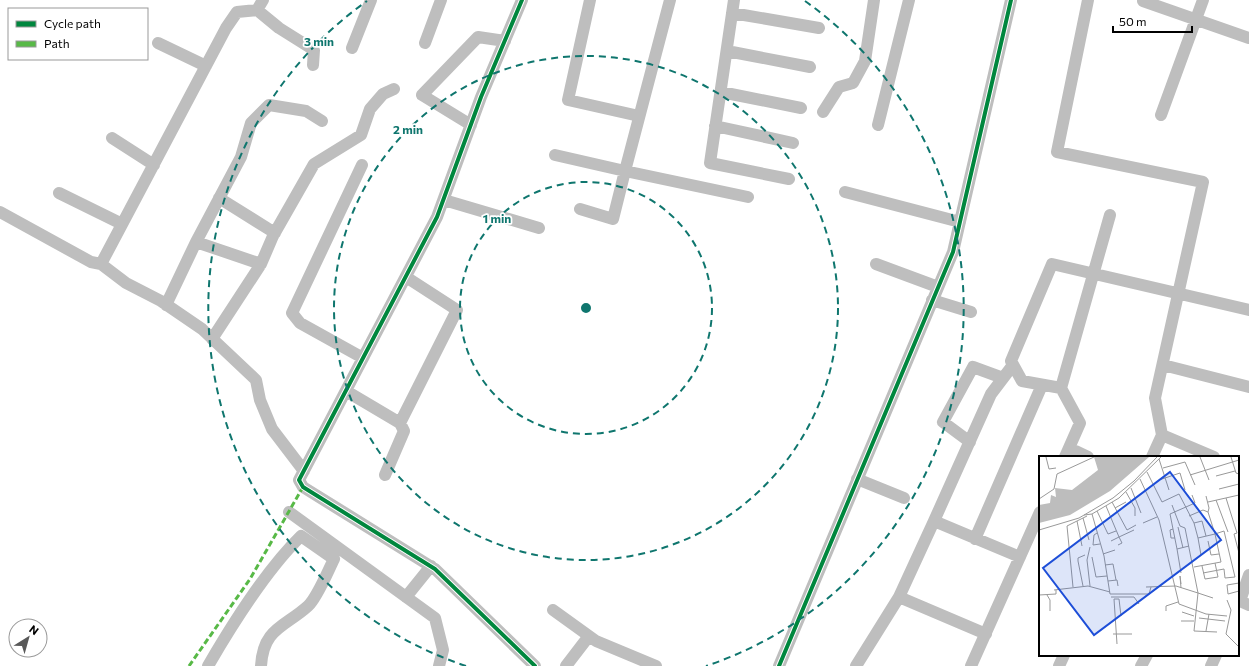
<svg xmlns="http://www.w3.org/2000/svg" width="1249" height="666" viewBox="0 0 1249 666" font-family="Commissioner,sans-serif">
<rect width="100%" height="100%" fill="#fff"/>
<g fill="none" stroke-linecap="round" stroke-linejoin="round">
<!-- minor -->
<path stroke="#bebebe" stroke-width="12" d="M522,0l-41,97 -44,120 -138,263 4,7 132,82 100,97
M590,0l-22,100 71,16
M734,0l-24,163 79,16
M1088,0l-31,152 146,30 -48,216 7,37 -10,22
M1143,1l106,37
M257,10l22,18 35,22 -1,15
M732,13l87,15
M158,43l48,23
M425,43l16,-43
M352,48l19,-48
M727,51l83,16
M721,92l80,16
M823,112l16,-25 14,-4 12,-22 9,-61
M1161,115l42,-115
M471,125l-49,-30 56,-58 27,4
M878,125l31,-125
M715,126l78,17
M112,138l42,27
M555,155l70,16 45,-171
M362,165l-70,148 8,10 63,35
M845,192l115,30
M59,193l63,31
M219,198l56,35
M444,200l95,28
M580,209l33,10 12,-48 123,26
M0,212l91,50 10,2 25,19 35,18 41,28 54,51 4,20 12,29 32,42
M196,242l65,22
M101,264l125,-236 11,-16 20,-2 6,-10
M876,264l62,23
M932,300l39,12
M166,305l30,-63 45,-85 10,-34 18,-18 37,6 16,10
M212,339l49,-75 12,-28 41,-72 47,-29 9,-26 13,-15 11,-5
M1013,365l-22,29 -57,127 86,36
M1163,365l86,22
M1061,388l-39,-7 -11,-20 41,-97 197,46
M346,391l54,32 4,8 -19,44
M400,423l57,-113 -51,-33
M1162,435l52,22
M970,442l-27,-20 30,-55 30,11
M1069,448l19,9
M1065,457l15,-34 -19,-35 49,-173
M857,479l47,19
M289,512l146,106 8,32 -4,16
M975,539l67,-154
M1249,575l-9,26 9,4
M406,597l25,-31
M899,597l87,37
M553,610l43,31 60,25
M208,666c25,-43 58,-96 93,-130l33,23c-6,12 -17,39 -26,47 -23,21 -45,22 -47,60
M566,666l23,-30
M779,666l174,-414 58,-252
M856,666l43,-69 35,-76
M971,666l69,-154
M1059,666l5,-11
M1141,666l6,-11
M1211,666l5,-11"/>
<!-- quiet -->
<path stroke="#58b947" stroke-width="3" stroke-dasharray="6 3" stroke-linecap="butt" d="M189,666l61,-87 53,-92"/>
<defs>
<path id="cycleway" d="M522,0l-41,97 -44,120 -138,263 4,7 132,82 100,97
M779,666l174,-414 58,-252"/>
</defs>
<!-- cycleway casing -->
<use href="#cycleway" stroke="#fff" stroke-width="6"/>
<!-- cycleway -->
<use href="#cycleway" stroke="#00873e" stroke-width="4"/>
</g>
<!-- distance rings -->
<g fill="none" stroke="#0f766e" stroke-width="2" stroke-dasharray="7 5">
<circle cx="586" cy="308" r="126"/>
<circle cx="586" cy="308" r="252"/>
<path d="M466 666A377 377 0 0 1 367 1M805 1A377 377 0 0 1 706 666"/>
</g>
<!-- overview -->
<g transform="translate(1039 456)">
<rect width="200" height="200" fill="#fff"/>
<path d="M55,1h55l-39,34 -40,24 -31,8v-18l11,-2 1,-8 5,2 -1,-9 17,2 26,-20z" fill="#bdbdbd"/>
<path fill="none" stroke="#999" stroke-width="1" d="M7,1l3,12 7,-1M161,1l9,23M192,1l5,16 3,1M120,3l10,31M124,12l22,-6 10,23M108,16l15,30 17,-8 15,29 4,15 17,-4 6,28 -27,5M151,19l49,-15M177,20l19,-5M101,23l19,41 20,84 27,10 21,2M120,24l21,-7 5,17M92,32l10,25M180,33l20,-5M87,36l9,16v8M187,42l11,35 -3,1 5,19M0,43l15,-10 3,-15 37,-17M177,44l12,32M73,46l15,28 9,-5M169,46l31,-7M67,50l13,31 -8,4M76,52l11,-6M58,55l11,23 8,-3M169,56l7,22 9,-3 11,46 -10,1 -1,-9M53,58l27,-16 42,-41M45,59l8,-1 12,42 6,38h39l2,-7M150,60l14,-6 5,2 1,-4 -3,-12M44,62l6,22M38,65l5,25M104,67l14,-6M155,67l8,-2 4,15M139,71l5,21M134,73l-3,1 1,8h4M0,74l40,-12 34,-20 21,-17 23,-24M58,77l-3,2 -1,10 7,-1M159,82l3,17M169,85l3,14 8,-1M79,89l4,-2 -3,-6 15,-7M150,90l-12,3 -7,-35 25,-11 -3,-8M51,91l-3,13 3,26M138,93l4,24M64,98l12,-4M53,101l4,20 11,-1M66,109l8,-1 3,16M163,110l3,13 13,-2 -3,-14M164,117l21,-4M69,125l9,-1 1,6M200,127l-12,2 1,9 11,-3M142,128l-1,-8 1,12M44,130l-5,-25v-3l7,-3M34,131l-6,-61 20,-10M107,131l30,-1 22,7 -13,-65 -5,-2 -8,-21M15,134l34,-4 22,6M0,139l17,-1v-4M8,139l3,5v11M72,141h23l5,7M174,142l-15,-5 -4,38 23,1M188,144l4,10 -5,24 13,13M127,155v-5l12,-4M143,156l12,4M160,162l26,3M142,165h13M167,175l3,-17M74,178h19M78,188l-3,-45h5l2,17"/>
<path fill="#1d4ed8" fill-opacity="0.15" stroke="#1d4ed8" stroke-width="2" d="M131,16l51,68 -127,95 -51,-67z"/>
<rect width="200" height="200" fill="none" stroke="#000" stroke-width="2"/>
</g>
<circle cx="586" cy="308" r="6" fill="#0f766e" stroke="#fff" stroke-width="2"/>
<g font-size="12" text-anchor="middle" font-weight="bold" fill="#0f766e" stroke="#fff" stroke-width="3.5" stroke-linejoin="round" paint-order="stroke">
<text x="319" y="46">3 min</text>
<text x="408" y="134">2 min</text>
<text x="497" y="223">1 min</text>
</g>
<!-- legend -->
<rect x="8" y="8" width="140" height="52" fill="#ffffff" stroke="#999999"/>
<rect x="16" y="21" width="20" height="6" fill="#00873e" stroke="#999999"/>
<text x="44" y="28" font-size="12" fill="#000000">Cycle path</text>
<rect x="16" y="41" width="20" height="6" fill="#58b947" stroke="#999999"/>
<text x="44" y="48" font-size="12" fill="#000000">Path</text>
<!-- north arrow -->
<g transform="translate(28 638) rotate(37)"><circle r="19" fill="#ffffff" stroke="#999999"/>
<path d="M0-3L7 15L0 10L-7 15Z" fill="#595959"/>
<text y="-6" font-size="11" font-weight="bold" text-anchor="middle" fill="#000000">N</text>
</g>
<!-- scale -->
<path d="M1113 26v6h79v-6" fill="none" stroke="#000000" stroke-width="2"/>
<text x="1119" y="26" font-size="12" fill="#000000" stroke="#ffffff" stroke-width="3" paint-order="stroke">50 m</text>
</svg>
